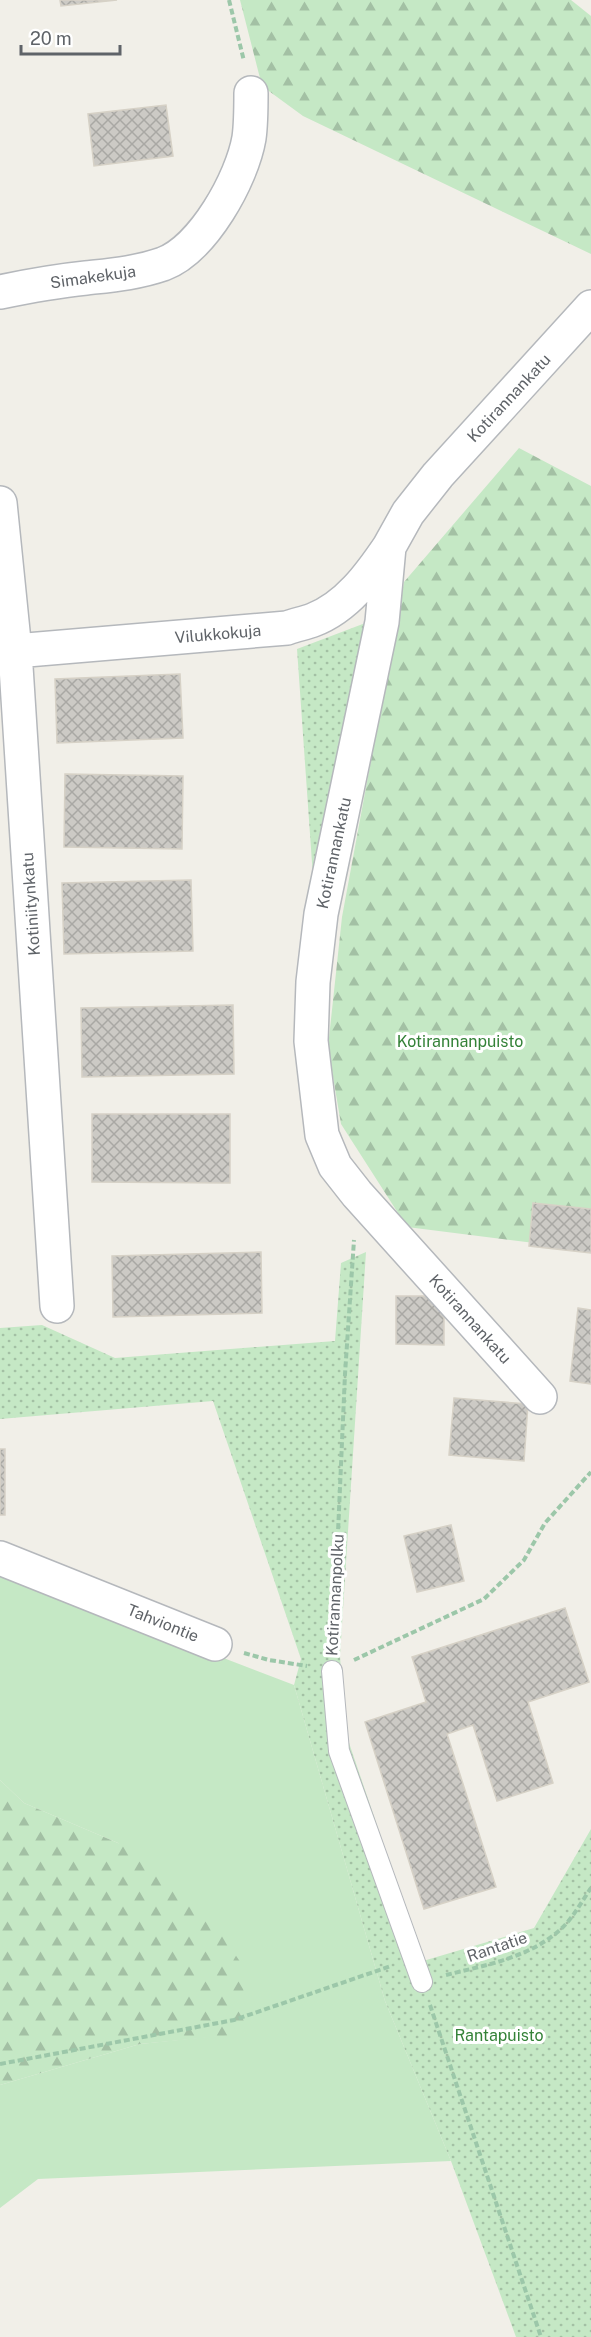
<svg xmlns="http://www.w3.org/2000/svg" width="591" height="2337" viewBox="0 0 591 2337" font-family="'Public Sans',sans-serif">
<defs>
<pattern id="forest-firs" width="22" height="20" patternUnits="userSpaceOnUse" patternTransform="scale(1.5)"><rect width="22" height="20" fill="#c5e8c5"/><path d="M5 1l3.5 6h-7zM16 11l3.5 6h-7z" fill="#a3c0a4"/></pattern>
<pattern id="park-dots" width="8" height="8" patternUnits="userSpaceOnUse" patternTransform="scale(1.5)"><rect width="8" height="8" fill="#c5e8c5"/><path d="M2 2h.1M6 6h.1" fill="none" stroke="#a3c0a4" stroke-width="1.8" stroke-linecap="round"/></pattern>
<pattern id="building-cross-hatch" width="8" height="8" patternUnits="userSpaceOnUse" patternTransform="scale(1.5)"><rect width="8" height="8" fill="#cccac5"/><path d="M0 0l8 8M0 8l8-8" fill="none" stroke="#a9a8a4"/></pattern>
</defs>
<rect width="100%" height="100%" fill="#f1efe8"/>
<!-- grass -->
<path fill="#c5e8c5" d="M0,1572l294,113 91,316 66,160 -413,18 -38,29v-123l140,-41 105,-11 -127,-190 -94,-40 -24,-23z"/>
<!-- forest -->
<path fill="url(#forest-firs)" d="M240,0h331l20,16v238l-288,-138 -41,-30z
M519,448l72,38v764l-184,-23 -66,-103 -13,-77 14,-130 62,-335z
M0,1780l24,23 94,40 78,54 47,69 2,68 -105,10 -140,41z"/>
<!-- park -->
<path fill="url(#park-dots)" d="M368,622l-55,255 -16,-228z
M366,1252l-26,404 5,75 78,230 111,-33 57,-99v508h-75l-65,-176 -66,-160 -91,-316 7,-26 -88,-258 -213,18v-91l42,-3 73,33 220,-17 6,-78z"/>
<!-- building -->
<path fill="url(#building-cross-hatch)" stroke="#d6d1c6" stroke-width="1.5" d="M60,0h57l-56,6z
M166,105l7,51 -79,10 -6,-52z
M180,674l3,64 -126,5 -2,-64z
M65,774l118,2 -1,73 -118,-2z
M191,880l2,71 -129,3 -2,-71z
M233,1005l1,69 -152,3 -1,-69z
M92,1114h138v69l-138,-1z
M533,1203l58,6v44l-62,-7z
M261,1252l1,61 -149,4 -1,-61z
M396,1296h48v49l-48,-1z
M578,1308l13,2v74l-21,-3z
M454,1398l74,6 -4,57 -75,-6z
M0,1449h5v66h-5z
M451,1525l13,56 -47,11 -13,-56z
M565,1608l24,74 -61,20 25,81 -56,18 -24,-76 -26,9 49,153 -72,22 -59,-187 61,-20 -14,-45z"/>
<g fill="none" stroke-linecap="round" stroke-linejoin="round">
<defs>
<path id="service" d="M332,1671l7,80 83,231"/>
<path id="minor" d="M0,292c29,-6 57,-11 86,-14 27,-3 51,-5 77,-14 40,-15 79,-85 86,-126 2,-14 2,-30 2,-45
M0,503l15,148 42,655
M15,651l272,-23c8,-3 18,-5 26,-8 34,-13 57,-45 76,-73
M540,1397l-183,-203 -22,-28 -13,-31 -11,-94 2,-59 8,-68 61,-292 7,-75 19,-34 30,-38 153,-168
M0,1558l215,86"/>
</defs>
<!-- service casing -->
<use href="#service" stroke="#b5b8bc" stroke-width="22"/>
<!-- minor casing -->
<use href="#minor" stroke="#b5b8bc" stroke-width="36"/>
<!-- path -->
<path stroke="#9cc7a9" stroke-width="4" stroke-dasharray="6 3" stroke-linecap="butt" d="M229,0l15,61
M333,1646l12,-272 9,-134
M244,1653l25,7 38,6
M354,1660l130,-61 40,-39 21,-37 46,-51
M446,1975c40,-10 83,-17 115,-46 12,-11 21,-28 30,-41
M430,2005l111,332
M0,2064l234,-44 157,-54"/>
<!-- service -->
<use href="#service" stroke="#fff" stroke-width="20"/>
<!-- minor -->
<use href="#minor" stroke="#fff" stroke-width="33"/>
</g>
<g text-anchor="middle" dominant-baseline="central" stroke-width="6" stroke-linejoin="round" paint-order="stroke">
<!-- street labels -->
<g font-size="16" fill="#5f6368" stroke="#fff">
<text transform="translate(93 277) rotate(-8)">Simakekuja</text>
<text transform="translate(509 398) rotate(-47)">Kotirannankatu</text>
<text transform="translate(218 634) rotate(-5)">Vilukkokuja</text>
<text transform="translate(334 853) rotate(-78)">Kotirannankatu</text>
<text transform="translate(31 904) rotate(-94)">Kotiniitynkatu</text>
<text transform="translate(470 1319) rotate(48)">Kotirannankatu</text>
<text transform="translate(335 1595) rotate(-87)">Kotirannanpolku</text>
<text transform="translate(163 1623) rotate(22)">Tahviontie</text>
<text transform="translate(497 1947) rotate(-19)">Rantatie</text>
</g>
<!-- park labels -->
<g font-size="16" fill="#348238" stroke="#fff">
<text x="460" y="1041">Kotirannanpuisto</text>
<text x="499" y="2035">Rantapuisto</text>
</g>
</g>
<!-- scale -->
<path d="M21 45v9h99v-9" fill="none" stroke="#5f6368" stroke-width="3"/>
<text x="30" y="45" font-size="18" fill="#5f6368" stroke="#ffffff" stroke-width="4.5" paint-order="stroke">20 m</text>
</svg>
